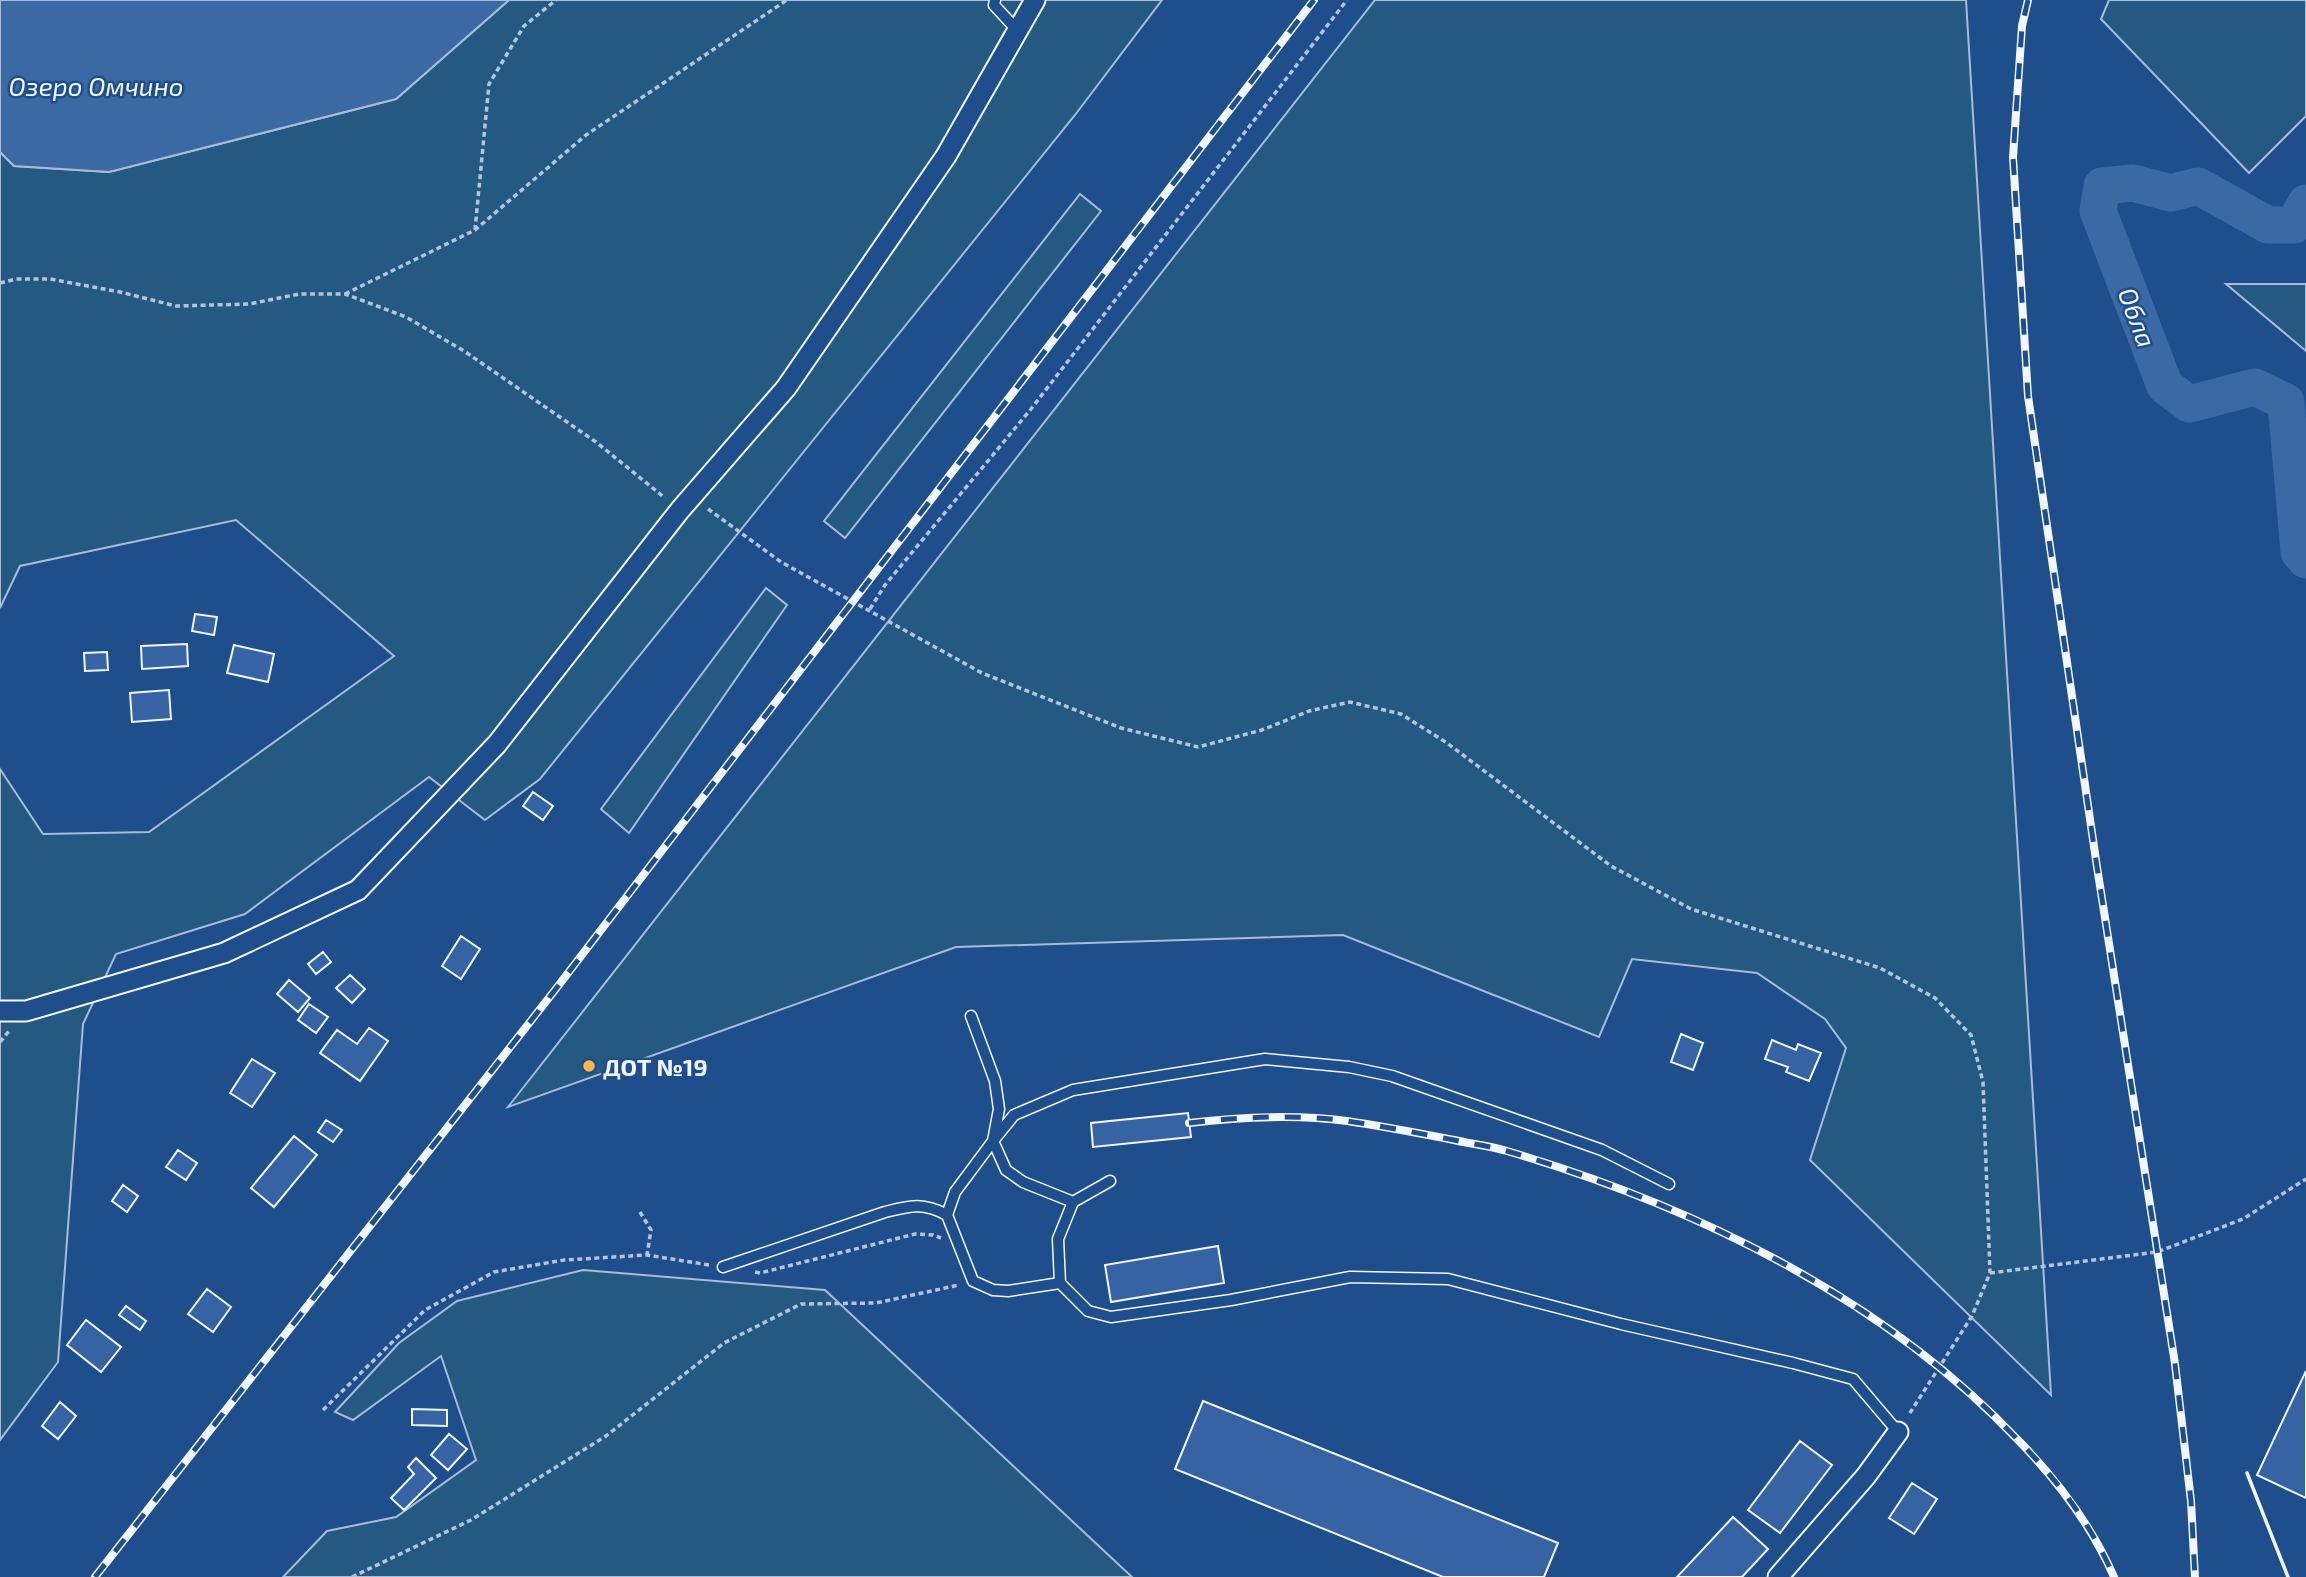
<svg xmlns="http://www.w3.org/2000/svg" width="2306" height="1577" viewBox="0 0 2306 1577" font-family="'Exo 2',sans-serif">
<rect width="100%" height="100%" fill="#1f4e8c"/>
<!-- green -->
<path fill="#245a82" stroke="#a8bbd7" stroke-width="2" d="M509,0h653l-87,115 -535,664 -55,41 -56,-43 -184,137 -129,40 -33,70 -25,338 -58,78v-671l43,65 106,-2 245,-176 -158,-136 -216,46 -20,42v-456l14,14 95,6 287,-73z
M1375,0h591l85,1395 -241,-235 36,-112 -21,-29 -68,-46 -125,-14 -33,78 -256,-102 -387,12 -448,160z
M2109,0h197v116l-57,57 -148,-154z
M1080,194l21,17 -256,327 -21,-17z
M2226,284h80v67z
M766,588l21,17 -158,228 -28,-24z
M583,1270l242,20 307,287h-849l44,-46 69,-14 80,-57 -35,-104 -88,64 -18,-8 64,-69 58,-42z"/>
<!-- water -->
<path fill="#3b69a3" stroke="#a8bbd7" stroke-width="2" d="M0,0h509l-113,99 -287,73 -95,-6 -14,-14z"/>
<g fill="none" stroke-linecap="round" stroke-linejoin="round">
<!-- river -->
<path stroke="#3b69a3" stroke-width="37" d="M2306,203l-12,22h-26l-70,-39 -27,7 -38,-10 -31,3 -4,25 67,175 24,18 66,-17 31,15 13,150 7,8"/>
</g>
<!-- building -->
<path fill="#3563a3" stroke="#f2f6ff" stroke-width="2" d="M195,614l22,3 -3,18 -22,-4z
M187,644l1,22 -46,3 -1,-23z
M234,645l40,9 -6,28 -41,-9z
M107,652l1,18 -23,1 -1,-18z
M169,690l2,29 -39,3 -2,-29z
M533,792l20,14 -10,14 -20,-14z
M461,936l19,13 -19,30 -19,-13z
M323,952l8,10 -15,12 -8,-10z
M350,975l15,14 -13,14 -16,-15z
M289,980l21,18 -12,14 -21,-18z
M309,1004l19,13 -12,16 -18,-13z
M369,1028l19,13 -28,40 -40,-28 17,-23 20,14z
M1681,1034l22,9 -10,27 -22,-8z
M1772,1040l24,10 2,-6 23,9 -12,28 -23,-9 2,-5 -23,-8z
M252,1059l23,14 -23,34 -22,-14z
M1188,1113l3,24 -98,10 -2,-24z
M326,1120l16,10 -9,12 -15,-10z
M294,1136l23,19 -43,52 -23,-19z
M178,1150l19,13 -11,17 -20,-13z
M123,1185l15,11 -11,16 -15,-11z
M1218,1246l6,37 -113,19 -6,-37z
M207,1289l24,18 -18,25 -25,-18z
M126,1306l20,15 -6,9 -21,-15z
M86,1320l35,27 -20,25 -34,-27z
M2306,1371v127l-49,-23z
M1203,1401l355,142 -14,34h-101l-268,-108z
M60,1402l16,14 -18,23 -16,-13z
M412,1409l35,1v16l-35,-1z
M449,1434l18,15 -19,21 -17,-15z
M1800,1441l32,24 -52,68 -32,-23z
M416,1458l20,20 -32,32 -13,-12 23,-24 -6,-7z
M1912,1483l25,16 -23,35 -25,-16z
M1733,1517l35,32 -26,28h-65z"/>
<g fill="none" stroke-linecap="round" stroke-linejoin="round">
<defs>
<path id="lane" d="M995,0l-1,5 23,25
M1110,1181l-37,21 -15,37 2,44 28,28 23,6 120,-17 119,-23 98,2 173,45 172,39 60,16 45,53
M1073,1202l-50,-20 -17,-12 -13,-29 21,-26 59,-25 192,-31 84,8 43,9 210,74 67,34
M947,1215l8,-23 38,-51 6,-32 -4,-28 -24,-65
M723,1267l162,-55c25,-6 38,-10 62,3l26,66 20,9 15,1 52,-8"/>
<path id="street" d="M0,1011h26l198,-58 134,-63 139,-146 183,-234 106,-122 160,-232 89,-156
M1778,1577l88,-101 32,-44"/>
</defs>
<!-- lane casing -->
<use href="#lane" stroke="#f2f6ff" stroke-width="13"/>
<!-- street casing -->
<use href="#street" stroke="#f2f6ff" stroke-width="23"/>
<!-- path -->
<path stroke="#b3c4dc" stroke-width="3.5" stroke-dasharray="5 3.5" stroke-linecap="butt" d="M475,230l14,-146 35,-58 32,-26
M0,283l16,-4h34l70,13 56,14 73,-2 50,-10h46l61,23 58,34 132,91 69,56
M345,294l130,-64 111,-95 201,-135
M708,509l73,53 201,111 139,55 77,19 64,-17 47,-19 41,-9 51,12 46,29 164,123 80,43 189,59 55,30 36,37 12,47 7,191 -18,43 -64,100
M870,609l15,-24 146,-176 316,-409
M0,1042l9,-11
M640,1212l11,18 -4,25
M755,1272l5,1 155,-39 18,1 8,3
M1990,1273l167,-21 86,-33 63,-40
M323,1410l102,-100 69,-38 70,-12 83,-5 62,10
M352,1577l119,-57 135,-84 118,-93 77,-39 75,-1 83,-18"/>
<!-- lane -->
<use href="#lane" stroke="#1f4e8c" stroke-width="10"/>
<!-- street -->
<use href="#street" stroke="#1f4e8c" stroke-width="19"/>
<defs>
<path id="rail" d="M2028,0l-6,26 -9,131 15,239 69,471 78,497 16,137 4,76
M1189,1123c52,-6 105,-9 158,-2 35,5 71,12 107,19 17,4 36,6 53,11 187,55 375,146 511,289 40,41 73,84 96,137
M95,1577l460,-587 759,-990"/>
</defs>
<!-- rail casing -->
<use href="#rail" stroke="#f2f6ff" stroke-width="8"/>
<!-- rail -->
<use href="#rail" stroke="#1f4e8c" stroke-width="5" stroke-dasharray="16" stroke-linecap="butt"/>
<!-- wall -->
<path stroke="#f2f6ff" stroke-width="3.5" d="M2247,1473l41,104"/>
</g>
<!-- markers -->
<circle fill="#ffb74d" stroke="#1f4e8c" stroke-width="2.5" cx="589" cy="1066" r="7"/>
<g text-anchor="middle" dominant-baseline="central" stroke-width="5" stroke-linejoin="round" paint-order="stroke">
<!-- poi labels -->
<g font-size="24" font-weight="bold" fill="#f2f6ff" stroke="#1f4e8c" text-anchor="start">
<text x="603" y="1066">ДОТ №19</text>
</g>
<!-- water labels -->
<g font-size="26" font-style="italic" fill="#f2f6ff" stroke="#1f4e8c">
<text x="96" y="85">Озеро Омчино</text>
<text transform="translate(2138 317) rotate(69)">Обла</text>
</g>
</g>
</svg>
